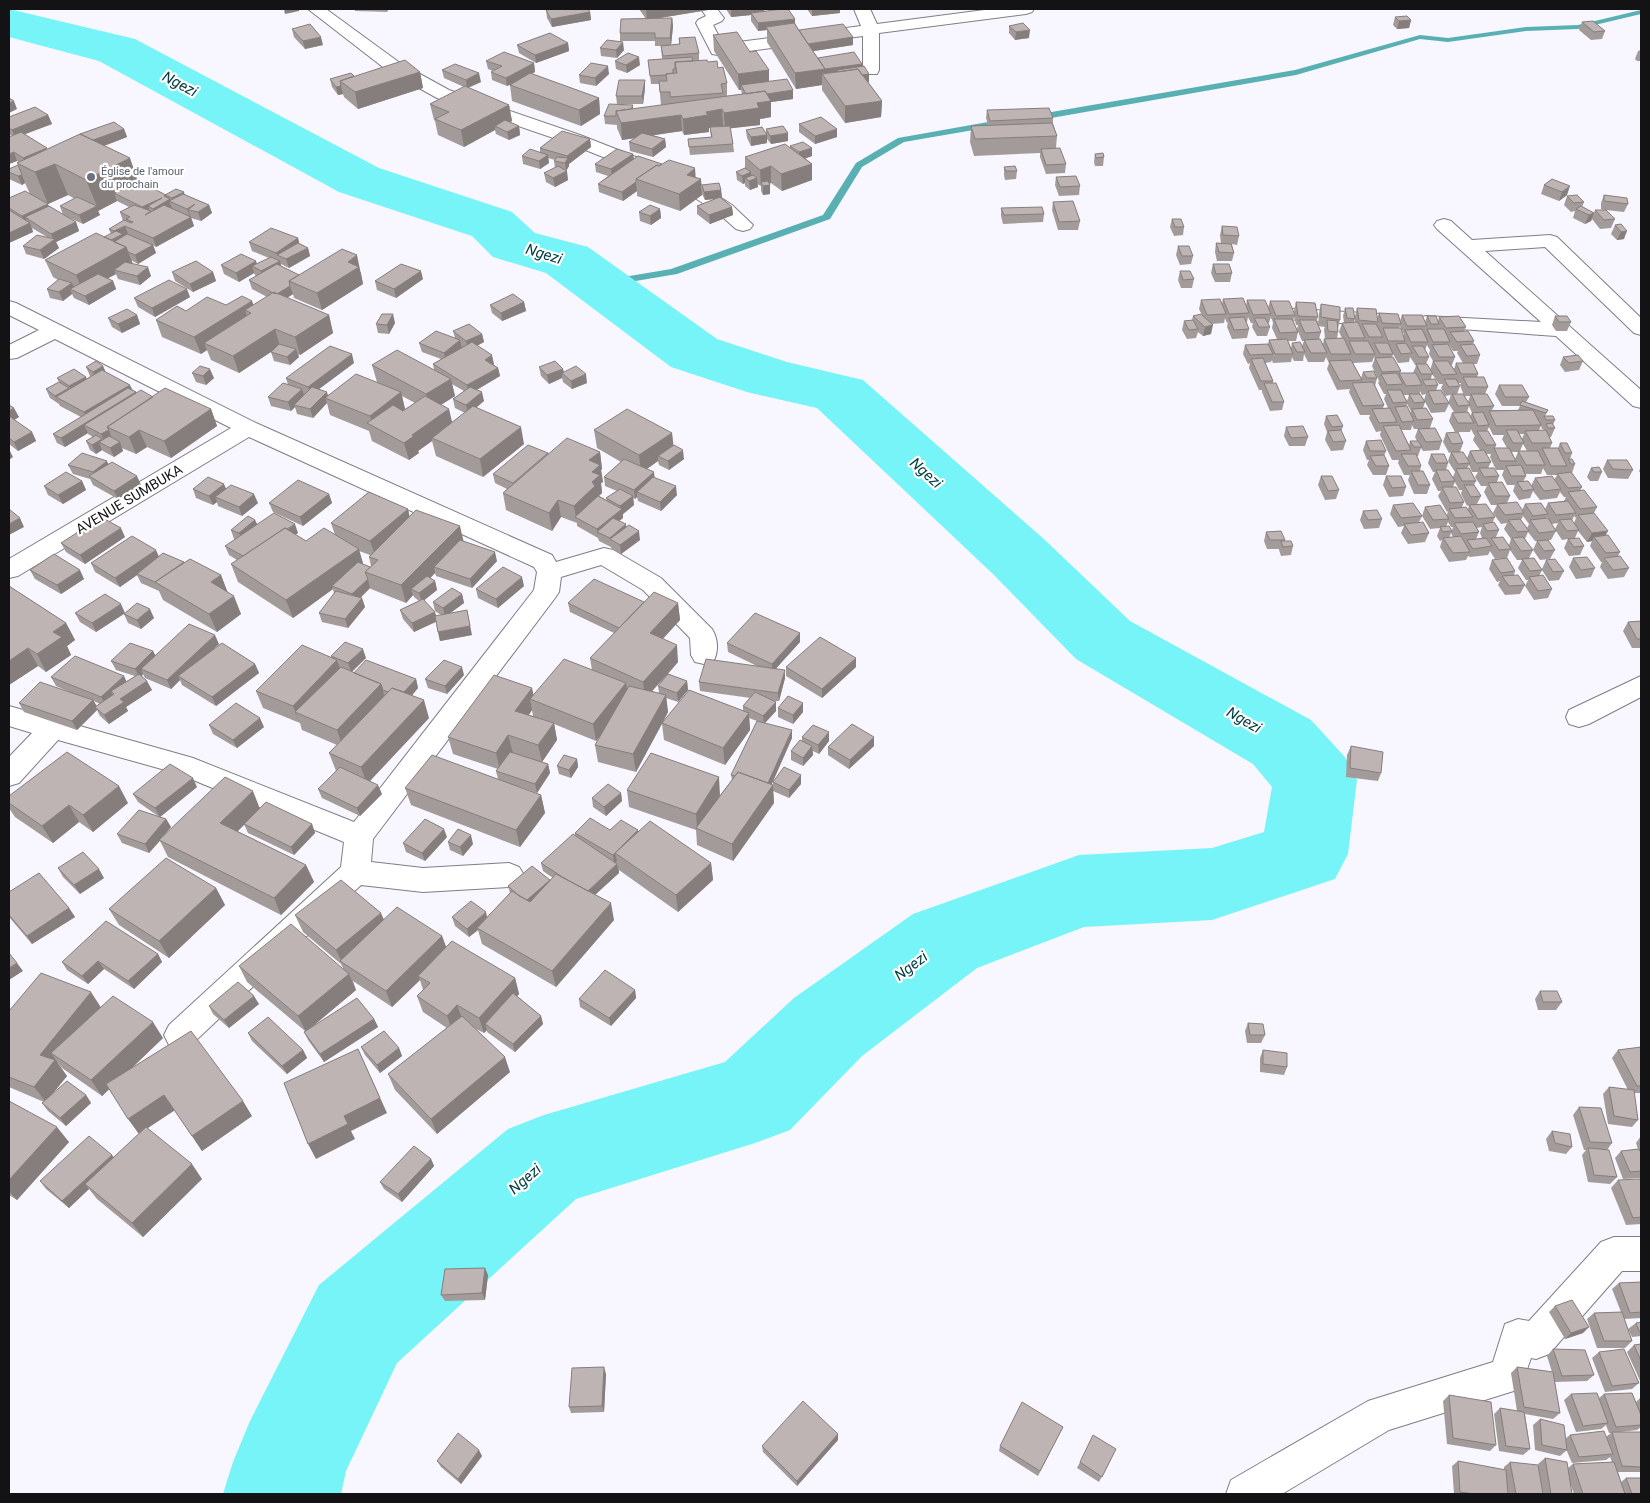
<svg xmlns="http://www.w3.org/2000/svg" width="1650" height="1503" viewBox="0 0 1650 1503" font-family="Roboto,sans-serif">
<rect width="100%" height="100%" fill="#f8f6fe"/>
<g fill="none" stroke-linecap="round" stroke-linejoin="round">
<!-- stream -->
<path fill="#59b0b3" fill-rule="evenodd" d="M1641,10v4l-63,15 -52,2 -78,11 -28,-3 -124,36 -262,46 -4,-3 4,-3 261,-45 125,-35 28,3 78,-11 52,-2z
M988,122l3,1v4l-87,15 -42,25 -32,52 -153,55 -77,13 -5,-3 5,-3 71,-12 152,-54 33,-52 42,-25z"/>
<!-- river -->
<path fill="#77f4f7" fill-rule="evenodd" d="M9,9l126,30 244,129 133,44 23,21 53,14 129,92 70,23 76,18 182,160 85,81 181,99 34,37 12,23 -9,74 -13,25 -123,41 -128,7 -107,41 -115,88 -72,74 -35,13 -179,56 -179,164 -51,108 -5,23h-118l10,-32 17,-41 69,-136 189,-156 36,-14 181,-53 69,-64 119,-84 166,-59 133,-7 52,-16 8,-45 -19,-23 -177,-105 -83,-85 -176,-166 -70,-16 -76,-25 -125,-94 -53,-16 -21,-21 -133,-44 -240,-131 -90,-24z"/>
<defs>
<path id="minor" d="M308,9h18l74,54 49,27 131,45 112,44 40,26 21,20 -3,4 -7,2 -7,-2 -18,-16 -40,-26 -110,-44 -131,-45 -49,-27z
M701,9h16l7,9 -2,3 -9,4 10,19 138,-18 -7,-17h16l7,15 115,-15h42l-2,3 -6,2 -147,19v37l-2,4h-12l-2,-4v-34l-145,19 -6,-1 -16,-31 2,-3 8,-4z
M1444,219l7,2 21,19 78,-5 7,2 84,81v17l-7,-2 -89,-86 -60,4 156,139v18l-8,-2 -77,-70 -137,-10 -3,-4 3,-4 7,-2 115,6 -104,-93 -3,-4 3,-4z
M9,301l7,2 240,120 296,132 4,7 48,-14 9,2 48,28 51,51c6,9 7,23 1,33l-9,2 -9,-2 -4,-7 -1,-17 -47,-48 -42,-25 -40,12 -2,15 -4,6 -182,241 -2,23 52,6 86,-5 10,4 5,8 -5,8 -10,4 -86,5 -62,-7 -170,160 -11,4 -11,-4 -5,-10 5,-10 172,-158 3,-25 -168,-69 -118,-33 -39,43 -10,3v-29l23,-24 -23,-7v-20l184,52 161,64 180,-232 3,-18 -3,-5 -285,-130 -231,139 -9,2v-19l222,-131 -176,-89 -38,19 -8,1v-14l30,-15 -30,-15z
M1279,308l102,6 7,2 3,4 -3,4 -7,2 -109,-8 -3,-4 3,-4z
M1641,676v21l-52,27 -10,3 -10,-3 -3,-7 3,-7z
M1614,1237h27v34h-19l-73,83 -13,5 -5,-1 -11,31 -131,41 -107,64h-56l5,-14 137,-79 125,-39 12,-38 13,-5 11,2 72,-79z"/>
</defs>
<!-- minor casing -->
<use href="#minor" stroke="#807e85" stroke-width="2"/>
<!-- minor -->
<use href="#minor" fill="#fff" fill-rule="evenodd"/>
</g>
<!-- wall -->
<path fill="#a39b9a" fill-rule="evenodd" d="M355,9h34l-2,3 -32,-1z
M639,9h75l-60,10 18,-1 1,8 -2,19 8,-1v-6l20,15v8l9,1 10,6 9,15v13l15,-2 -1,-4h-2l-25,-39 -1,-16 37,17 19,18v11l24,18 -22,3v15l-11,2v6l-30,3 3,16 1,8 -44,3 -2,-16 23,-2 -1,-9h-1v4l-25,3 -2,-4 -29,4 12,4 1,8 -13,10 -23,-6 -1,-9 6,-4 -13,2 -5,-12v-3l-12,-1 -1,-8 29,-7 28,-4 -2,-21h-8l-3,-24 14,-1 -1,-13h-6v-5h-35v-8l26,-14z
M726,9h38v2l31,12 4,7 54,7v8l-40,6 5,7 44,6v2l7,16h-1l14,19 -1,16 -36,6 -23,-33v-5l-26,4 -29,-47v-12l-9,1 -7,-10v-6l-20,2z
M807,9h33v4l-28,3z
M546,10l44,2 1,8 -39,7 -5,-9z
M1395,17l16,3 -2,8 -12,1 -4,-4z
M1582,22l23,9 -3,8 -11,1 -12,-10z
M1009,26l20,12 -14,2 -6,-7z
M292,29l31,16 -18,4 -11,-12z
M568,43l1,8 -33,12 -17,-10 -2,-8z
M600,48l24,2 -7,8 -16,-2z
M1641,50v11h-4l-2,-2 3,-8z
M486,61l48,2 1,9 -4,2 68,24 1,16 -19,12 -69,-25 -2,-16 -3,1 -15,-6 -1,-8 2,-1 -5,-2z
M615,61l25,4 -13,8 -11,-4z
M442,70l39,12 -13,6 41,17 3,16 -2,1 9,4 1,9 -11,5 -13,-6 -1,-4 -31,17 -26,-12 -3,-14 -1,-1 -4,-16 34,-17 -20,-9z
M420,72l3,16 -65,21 -14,-12 -1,-3 -5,1 -6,-8 -2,-8z
M609,74l-13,12 -16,-3 -1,-8z
M645,80v8l-2,16h-26l-1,-8z
M987,110l66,8v5l4,13 -1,12 10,16 -1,9 -19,1 -6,-17v-4l-66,3 -4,-14 1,-16 17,-1 -2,-7z
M48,115l4,9 -28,10 23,15 77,-20 3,8 -23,9 34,35 27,14 19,-1 25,11 3,8 -11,8 -10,-3 3,8 -38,21 -3,-2 3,8 -18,11 -7,-4 1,3 19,13 -11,9 -22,-6 -2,-5 -8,4 5,3 3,8 -27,16 -15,-7 -2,-4 -9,7 -13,-3 -3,-9 11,-9 -5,-3 -8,-17 60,-22 6,-4 -2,-5 14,-8 -3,-9 9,-5 -12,-6 -19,10 2,4 -17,9 -20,-9 -3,-9 15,-7 -7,-4 -20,9 -18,-10 -5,-11 -3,2 -13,-6v-10l9,-4 -1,-2 2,-1 -2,-1 -8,3v-27l3,-1 -3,-2v-17z
M799,124l38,13 -22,7 -16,-12z
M766,129l22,12 -17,3 -4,-5v4l-16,3 -4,-8 -1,-8 20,3z
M590,139l1,8 -22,17v2l-3,5 2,9 -13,7 -9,-5 -2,-9 11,-5 -1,-7 1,-1 -7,-2 1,5 -9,6 -17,-5 -1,-8 18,-4v-4z
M790,146l22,2v8l-7,2 7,6v16l-30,11 -11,-8 -2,1 1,10 -7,1 -2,-4v-5l-4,-2 1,3 -8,3 -5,-4v-3l-2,1 -6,-4 -1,-8 9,-4v-11l45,-10z
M633,154l1,4 67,21 1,16 -22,16 -43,-15v-5l-14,10 -24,-9 -1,-8 10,-8 -12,-4 -1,-8z
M1095,154l9,3 -1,9h-8l-1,-4z
M1004,167l13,4 -1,8 -11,1 -1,-5z
M1056,177l24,9 -1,9 -20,1 -4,-11z
M1552,179l15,16 -8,6 -18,-7 3,-9z
M702,185l19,5 1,8 10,9 1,8 -23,9 -13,-10v-8l18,-7 -10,1 -3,-6z
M1604,195l24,9 -4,8 -18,-2 9,9 -4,9 -11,1 -8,-10 -1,2 -6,3 -12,-6 2,-7 -4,1 -7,-7 3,-9 17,6 -2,5 12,6 1,-3h10l-4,-1v-6z
M9,198l39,8 28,16 3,9 -23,11 3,6 -15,11 -18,-5 -3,-8 24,-9 -15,-9 1,4 -24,11z
M1053,202l27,19 -2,9h-20l-6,-20z
M1001,208l43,6 -1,8 -40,2 -2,-8z
M660,209l1,9 -10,7 -11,-4 -1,-9z
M1172,219l12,8 -1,8 -9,1 -4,-9z
M1621,224l3,15 -7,1 -6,-6 4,-9z
M1222,226l17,10 -2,9 -5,-1 2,9 -2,8h-15l-2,-9 1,-9h5l-1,-8z
M298,238l1,5 9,5 2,8 -21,12 -8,-4v2l18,9 62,-3v1l2,11 -41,26 -28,-12 -1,-4 -6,4 42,17 4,18 -33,22 -2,-1 1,3 -9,8 -16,-4 -3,-9 -32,21 -28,-13 -4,-10 -6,4 -39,-17 -6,-17 30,-9 40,-6 26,-4 1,4 14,-8 -15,-8 -3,-9 7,-4 -1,-1 -1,-2 -15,9 -15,-8 -3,-9 36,-1 12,-6 -17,-7 -3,-9z
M1178,246l15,10 -2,8 -11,1 -4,-10z
M1213,264l19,9 -2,9h-15l-4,-9z
M1180,271l14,8 -2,9h-11l-3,-8z
M172,272h41l3,9 -23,11 -18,-11z
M423,279l-27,19 -19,-8 -2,-9z
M190,297l-35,20 -17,-10 -4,-9z
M1223,299l23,7 1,-6 21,8 2,-7 24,13v-3l2,-9 22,15 -2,5 2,3 1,-12 2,-9 19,16 -2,8v4l-1,7 5,-1 -3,-6 3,-9h2l-1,-7 2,-8 10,11 -1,4 1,-1v-6l2,-8 20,11 2,-6 21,8 2,-6 23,7 2,-6 11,5 1,-4 27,10 -2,4 10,10 -1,3 7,11 -3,9h-4l5,10 -1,3 11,10 -3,7 9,12 -2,4h26l2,-4h-18l-7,-12 4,-9 30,12 -3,5 22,8 -3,6 10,4 -2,5 2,3 -4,9h-2l3,6 -2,5h8l2,-5 12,10 -2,6 5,5 -3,9 10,14 -2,4 17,16 -3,6 11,23 15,16 -2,4 11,12 -5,9 -16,2 -8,-12 2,-5h-1l-11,-16 2,-5 -5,1 -9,-11 -3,7 9,8 -4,9 -11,1 -5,-8 4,-9 -6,1 -6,-9 -5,9h-3l7,10 -5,9 -10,1 -7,-10 4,-9h-2l-7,-9 -3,7 8,11 -4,8 13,11 4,-9 18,11 -5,9 -10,1 -7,-11 -3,6 13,13 -4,9 -14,2 -9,-14 3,-6h-2l-8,-12 4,-8h-5l-7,-10 -3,8 -12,1 -5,-8 -2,4 -18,2 -2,-1 -2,4 -17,2 -9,-15 2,-7 -2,1 -3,-5 3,-8 -10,1 -8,-13 3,-9 22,8 1,-4 -1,1 -9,-16 3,-5h-3l-6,-12 3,-7h-2l-5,-9 3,-9 17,9 -2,7 7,7 2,-5 -7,-11 3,-9 -2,1 -6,-11 3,-9 17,10 -3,9 7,6 3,-7 10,-1 -7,-10 2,-5h-1l-3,-6 -1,3h-15l-6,-11 3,-8 2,-1 -5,-8 -4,8 -14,1 -7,-13 2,-6 -4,1 -2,-4v3l5,8 -2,6 10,11 -3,9 12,13 -3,9 -16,1 -2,-3 -3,8h-1l4,10 -1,5 10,14 -3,9h-13l-6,-14 2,-5h-6l-6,-12 1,-3h-7l-12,-25 1,-4 -5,1 -7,-14 1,-3h-10l-11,-23 1,-3 -13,1 -10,-21 2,-6 -3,-6 -2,5h-16l-4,-8 -1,7h-9l-2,-4 -1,5 -18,1 -1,-3 -1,2 -6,1 8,18v2l11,19 -2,8 -12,1 -8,-19v-2h-3l-10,-22 1,-5 -2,1 -5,-10 2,-9 23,-1 1,-4 8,-1 -5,-11 1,-5 -2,-7 -2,7h-1l2,4 -3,9h-10l-5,-9 1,-4h-2l-3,-6 -1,5h-1l3,7 -2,9 -15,1 -5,-12 1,-5 -1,1 -2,-5 -1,5 -13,1v10l-8,2 -5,-4 -2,6 -9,1 -5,-9 2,-9 8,-1 1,-4 9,-1 -3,-6 2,-9 21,4zM1294,317l2,8h2l-1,4 5,12h2l-2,5 -10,-3 -1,5 -3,-7h8l2,-9 -5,-10zM1318,326l7,1 -1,2 1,10h-1l-1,5 -4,-5 2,-7zM1400,326l4,8 -1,2 -4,-8zM1427,345l3,5 -1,4 4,7 -3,9 -4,-6 3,-7 -4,-7zM1449,345l4,6h5l-1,2 6,10h-7l-2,6 -3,-4h1l3,-8 -6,-11zM1393,354l5,9 11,-1 1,-5 6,9 -3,7h-13l1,-2 -9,-14zM1374,357l1,1 -3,8 7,15 -1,2 6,11h2l-2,5 4,9h-5l1,-3 -9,-19 2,-8 -14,-6 -2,6 -8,-15 19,-1zM1432,374l7,10h4l-2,4 4,8 6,-1 -3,8 -12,-12 2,-6 -7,-6zM1458,383h3l-1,2 4,11 -7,-2 3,-8zM1403,395h6l-2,6zM1465,396h5l-2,6zM1407,404l4,7 -1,2 -4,-6zM1469,406l3,7 -2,3 -3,-4zM1412,425l2,4h4l-3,8 2,4h-7l-1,4 -8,-15h10zM1541,426l1,3h2l-1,1h-4zM1489,427l4,8h11l-2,4 5,9h-12l1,-3 -9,-14zM1519,434h5l-2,5zM1523,444l4,7h-7zM1512,452h6l-3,7zM1486,454h5l-1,3 6,13h8l-2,5 5,10h8l-2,6 6,9 11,-2 3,-7 7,9 17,-2 3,-6 4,5h2l-2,4 -16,2 -3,6 -20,-5 -3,6 -15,-7 3,-7 -13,-14 2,-6 -11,-8 3,-6zM1469,465l3,7h6l-3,5 6,9h6l-3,6 7,13h6l-4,8 8,11 6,-1 -3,6 7,10 -2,6 -13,-8 3,-7 -7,-7 3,-6 -18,-13 4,-8 -7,-11 2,-4 -9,-13zM1543,468l4,7h10l-3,5 -19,-2 -4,8 -8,-4 3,-6 -1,-2h16zM1455,482l4,8h3l-1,4 6,12 2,-1 -1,4 -6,-2 2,-5 -11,-15zM1523,516l6,8 -2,4 -6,-8zM1574,516l2,2 -2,5 -2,-2zM1547,517l5,7 6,-1 -3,6 -9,-11zM1448,522l3,5h2l-1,3 -6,-3zM1482,527l-2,6 2,5 -6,1 3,-7 -3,-4zM1451,533l2,4 -4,1z
M524,302l2,9 -24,10 -10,-8 -2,-8z
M137,315l3,9 -18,9 -10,-6 -4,-9z
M1555,316l16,6 -4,9h-11l-4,-6z
M395,323l-6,11 -11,-1 -2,-9z
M453,331l29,3 2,8 -7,4 17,18h-1l5,4 2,8 -23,14 7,11 -8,7 48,36 -41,33 -47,-21 -4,-15 -14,10 1,2 -10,7 -37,-19 -3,-10 -39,-16 -3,-12 -14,15 -16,-4 -2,-7 -4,4 -20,-5 -3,-9 20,-12 -2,-7 68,-15 -35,26 9,6 49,-13 -5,-17 62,5 -1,-6 8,-5 -19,-7 -3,-9 36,-5zM452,384l12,7 -11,8 2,9 10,5 -13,9 -11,-17 14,-9zM402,396l13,7 -10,6z
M1563,357l20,4 -4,9 -14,2 -5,-7z
M103,366l2,6 31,20 1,1 74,16 6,17 -46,32 -24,-11 -11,7 -14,-6 1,3 -9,6 -11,-6 -1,-1 -6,4 -6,-4 -4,-9 7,-4 -5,-3v-1l-23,14 -8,-4 -4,-9 28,-17 -21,-11 -1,-2 -9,-6 -4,-9 13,-7 -2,-4 29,-1v2l5,-3h-1l-4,-9z
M539,367l24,2 1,3 23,11 -15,6 -9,-7 -1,-4 -13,6 -8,-8z
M192,373l22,5 -8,7 -10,-3z
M9,405l10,12 -5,3 18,12 4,9 -18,10 -9,-7z
M1326,416l17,10 -2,6 5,9 -3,9 -12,1 -6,-11 2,-8 -3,-8z
M1286,427l22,10 -3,9h-16l-5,-10z
M594,430l78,3 1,13 11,13 -15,11 -10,-5 -1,-4 -11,8 7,3v5l23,18 -16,16 -23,-10 -1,-4 -2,2 -2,-1 1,7 -11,9v4l-4,3 21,19 -19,14 -10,-6v-1l-12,-6 -1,-3 -21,-12v-3l-16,-6 -9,14 -46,-21 -3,-17 4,-4 -12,-6 -2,-9 55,-21 52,-1 2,17 -1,1 2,12 -2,1 1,10 -3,3 8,4 -1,-2 11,-7 -12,-5 -1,-9 17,-15 -24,-14z
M1366,441l20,10 -2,5 5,10 -3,9h-13l-6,-10 2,-5h-2l-4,-10z
M1607,460l26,10 -5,9 -20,-1 -5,-9z
M108,464l33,21 -23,14 -25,-14 -3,-6 -17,-5 -5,-9z
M1641,467v7l-2,-3z
M1591,468l11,4 -4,9h-8l-3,-4z
M1321,476l18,14 -3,9 -11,1 -7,-15z
M1386,476l20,11 -3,9 -14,1 -6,-12z
M82,481l4,9 -23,14 -15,-9 -4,-9z
M226,488l32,15 -16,13 -24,-10 -1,-4 -4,3 -17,-7 -3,-9z
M329,494l3,9 -29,23 -30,-14 -4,-9z
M1393,505l29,11 -3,6 10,11 -4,9 -17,2 -7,-11 3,-7 -6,1 -8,-13z
M1363,511l19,8 -3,9 -15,1 -4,-9z
M410,516l53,25 34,20 -25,27 -36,-12 -1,-3 -5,5 5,3 2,9 -13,10 12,16 5,-1 -6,-4 -2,-9 29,-8 2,9 -14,10 22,22 -32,6 -4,-20 -22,11 -11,-13 -3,-9 19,-9 -5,-4 -1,-2 -7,8 -35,-14 -1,-1 -9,9 4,10 -17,21 -26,-6 -3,-9 15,-19 -1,-5 -40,29 -55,-36 -7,-18 6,-4 -8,-5 -4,-9 10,-6 -1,-1 -3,-9 24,-10 2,4 41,9 -3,2 11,6 29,-6 -4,-12zM359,551l11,4 -1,2 2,9 -1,1 -7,-3z
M1266,532l19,8 -1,1 9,5 -2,9 -10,1 -2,-6v-1h-12l-3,-8z
M125,537l-40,27 -19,-12 -5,-9z
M159,556l25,6 37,13 6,17 14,22 -24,18 -54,-32 -4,-9 -18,-8 -4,-8 -17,12 -25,-15 -4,-9z
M1573,558l22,10 -4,9 -15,2 -7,-12z
M1492,560l23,11 -1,4 11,10 -5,9 -15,1 -7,-10 2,-4 -3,1 -8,-13z
M30,570l54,9 -23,15 -26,-15z
M9,586l57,37 9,17 -8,6 4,9 -25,17 -8,-6 -29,19z
M524,586l-26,22 -20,-10 -2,-9z
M644,602l34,1 2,17 -17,19 15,23 -10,12 19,7 1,9 -10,12 -12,-4 2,14 -4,8 79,-9v-5l8,-8 -51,-7 -1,-9 58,-16 -29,-14 -1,-9 73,-10v9l-24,26 9,10 -6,23h-7l4,1v9l-11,12 27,15 -21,47h2v-3l28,2 -12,14 -16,-7 1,12 -41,58 -36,-16 -1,-15 -67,-23 -2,-17 93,5 -3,4 15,-19 -1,-5 26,-54 -8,-3 1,12 -25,35 -61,-25 -2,-16 -26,48 -38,-10 -3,-17 7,-11 -6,7 -42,-17 3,16 -15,22 6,2 2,9 -13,20 -23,-8 27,10 4,18 -25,34 -109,-42 -6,-17 93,-9 -2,-8 2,-2 -45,-15 -5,-17 85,-42 59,-25 -2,-12 24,-25 -44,-21 -2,-9zM668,674l-10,12 1,7 -7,-2zM532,710l1,6 -4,-1z
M75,613h50l29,5 -13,11 -13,-6 -4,-9 -28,18 -16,-10z
M1641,621v27h-9l-9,-17 5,-9z
M219,644l-12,10 48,10 4,9 -43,33 -34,-21 -2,-5 -9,9 -26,-11 -2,-4 -1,2 10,14 -26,17 2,4 -19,13 -9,-8 -3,-6 -20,20 -53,-18 -5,-9 53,-10 -16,-7 -5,-9 73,-1 2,6 9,-6 -19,-6 -5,-9 42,-10 2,4zM94,701l6,3 -4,2z
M331,656l35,2 -14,14 2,1 62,6 2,9 -6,7 17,23 -59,63 12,13 -22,22 -38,-18 -4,-9 18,-18 -7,-18 8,-8 -35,-15 -2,-7 -37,-15 -7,-17 76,-33z
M856,658v9l-34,31 -36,-22v-9z
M464,675l-17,19 -19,-6 -3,-9z
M803,703v9l-10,12 -15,-7v-9z
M209,725l55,2 -27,21 -24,-14z
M802,737l27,4 -10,13 -6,-3v4l-10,11 -12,-6v-9l11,-10z
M874,746l-25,23 -21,-14v-8z
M1351,746l30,27 -3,8 -32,-4 1,-22z
M577,759l1,8 -7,11 -12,-4 -2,-8z
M197,787l-37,30 6,2 5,8 -7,8 96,-27 52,16 3,9 -21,22 -46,-22 -4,-9 -7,7 69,34 8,17 -33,33 -113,-58 -8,-16 -11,12 -27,-10 -5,-9 41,-18 -20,-14 -5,-8z
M621,793l1,8 -16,15 -13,-9 -1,-9z
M9,796l119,7 -35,29 -14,-10 -26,21 -38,-26 -6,-9z
M610,830h28v2l73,31 2,17 -35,32 -59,-42v3l-24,22 19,25 -58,67 -74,-43 -4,-14 -9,7 -14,-11 -3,-9h35l23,-24 -2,-7 42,-6 3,-2 -10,-7 -2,-8 34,-28v-2z
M447,837l-22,24 -19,-9 -3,-9z
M448,842l25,2 -10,12 -13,-6z
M58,868l46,10 -24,16 -17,-17z
M216,888l9,17 -56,53 -50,-33 -10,-16z
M9,892l60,16 6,9 -43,27 -23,-27z
M295,915l89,4 58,17 4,11 69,31 4,16 -2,2 24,20 2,8 -28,28 -28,-20v-2l-3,3 -10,-5 36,44 -73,62 -42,-44 -7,-16 59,-46 -24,-16 -6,-16 6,-6 -3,-10 -28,27 -39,-26 3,9 -42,35 60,-6 4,8 -54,35 -16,-22 -4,-8 1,-1 -58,-49 -8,-16 104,2 -2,-4 -38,-32z
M158,954l4,8 -28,27 -30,-20 -16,15 -21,-14 -5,-8z
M635,990l1,8 -25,28 -31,-19 -1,-8z
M1540,991l22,11 -6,8h-18l-3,-11z
M259,1004l-30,24 -16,-14 -4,-8z
M101,1007l62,31 -31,30 120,48 -50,35 -27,-41 -28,18 55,51 -59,58 -46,-38 -8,-10 -20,19 -23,-19 -6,-8 74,-24 25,-23 -30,-45 -7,7 -40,-28 -4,-5 -1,1 10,12 -15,18 34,1 5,8 -25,23 -18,-15 -6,-8 2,-1 -35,-15v-76z
M1248,1023l17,12 -4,8h-14l-2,-12z
M248,1033l55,17 4,8 -20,16 -35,-33z
M361,1047l38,1 3,8 -22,17 -15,-18z
M1641,1047v46h-7l4,27 -6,7 -24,-3 -5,-30 6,-7 19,3 -16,-32 6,-8z
M1263,1050l24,17 -3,8 -24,-3v-14z
M9,1101l60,41 -52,58 -8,-5z
M1641,1104v21l-1,-20z
M1579,1107l33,36 -5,7 10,27 -7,7 -22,-2 -6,-27 4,-5h-2l-11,-35z
M1552,1131l20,16 -6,7 -17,-3 -3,-12z
M1641,1136v42l-18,1 -8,-21 6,-7 17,-2 -2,-6z
M431,1159l3,7 -32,36 -18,-13 -4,-7z
M1618,1180l23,2v42l-15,1 -15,-37z
M488,1275l-3,25 -40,1 -4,-6z
M1641,1282v36l-17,1 8,22 -7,7h-28l-10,-29 7,-6 27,-1 -9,-23 7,-6z
M1555,1306l28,27 -18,6 -16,-27z
M1641,1322v14l-9,1 -4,-8 8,-6z
M1641,1344v39l-14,-31 7,-7z
M1553,1349l41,26 -7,6 -32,1 -1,-4 6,35 -7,6 -28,-5 5,35 -7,6 -24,-4 -5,-37 6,-6 17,3 -6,-38 6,-6 35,5 -5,-16z
M1599,1352l40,31 -7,6 -27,3 -13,-34z
M606,1374l-2,38 -33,1 -2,-6z
M1571,1394l28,4 5,-4 32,8 5,-5v30l-4,3 -17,2h21v40h-23l3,10 5,-4 15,16h-67l-4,-11 2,11h-29l-5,-30 7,-6 23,10 5,-4 39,-2 -2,-5 -4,3 -34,3 -6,-14 1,1 -7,6 -25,-6 -2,-25 7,-6 25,20 5,-4 36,2 5,-4h-2l-3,-8 -5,4 -25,3 -12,-32z
M1449,1395l47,50 -6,6 -43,-7 -4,-43z
M1063,1427l-3,6 -22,43 -39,-25 1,-5z
M838,1434v6l-41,46 -34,-34 -1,-6z
M1116,1449l-17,33 -22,-14 3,-6z
M482,1456l-21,28 -20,-17 -4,-6z
M1458,1461l46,9v-3l6,-5 33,32h-89l-2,-28z"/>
<!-- shaded-wall -->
<path fill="#857e7d" d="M284,9h15v2l-14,3z
M646,9h68l-67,11z
M731,9h33l1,4h-14v2l-20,2z
M812,9h28v4l-28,3z
M590,12l1,8 -39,7 -1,-8z
M672,18l1,8 -2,20 -1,-8z
M795,19v8h-29l1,3 -9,1v-8z
M1411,20l-2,8 -12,1 2,-8z
M1030,30l-1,8 -14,2 1,-8z
M321,37l2,8 -18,4 -2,-8z
M853,37v8l-45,7v-8z
M623,42l1,8 -7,8 -1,-8z
M568,43l1,8 -33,12 -1,-8z
M639,57l1,8 -13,8 -1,-8z
M534,63l1,9 -28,14 -1,-8z
M862,64v8l-25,-2v6l-15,-2v11l-26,4 -1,-16z
M608,66l1,8 -13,12 -1,-8z
M769,70v16l-28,-1v5h-2l-1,-16z
M420,72l3,16 -65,21 -3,-17z
M479,73l2,9 -14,6 -1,-8z
M869,74v8l-27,4v-8z
M645,80v8l-2,16 -1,-8z
M341,86l2,8 -5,1 -2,-8z
M793,90v9l-22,3v15l-11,2v6l-35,4 -1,-16 24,-16z
M599,98l1,16 -19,12 -2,-16z
M14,101l3,8 -8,4v-10z
M882,101l-1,16 -36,6v-17z
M509,105l3,16 -13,7 -4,-2v4l-31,17 -3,-17z
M633,105v8l48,2 1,16 -60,9 -1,-17 7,-6z
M722,109l1,17 -14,2v4l-25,3 -1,-16 23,-7z
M48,115l4,9 -37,14 -3,-8z
M519,126l1,9 -11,5 -2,-8z
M124,129l3,8 -34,13 -3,-9z
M837,129v8l-22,7v-8z
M788,133v8l-17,3 -1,-8z
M767,135v8l-16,3v-9z
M590,139l1,8 -22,17v2l-3,5 -1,-8 3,-5 -1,-2z
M665,139l1,8 -13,10 -1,-8z
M47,148l-20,18 -4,-8z
M812,148v8l-13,5v-9z
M14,152l3,9 -8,3v-10z
M633,154l1,9 -22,15 -1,-9z
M548,155l1,8 -9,6 -1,-8z
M130,158l11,32 -27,3 3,8 -19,10 2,4 -17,9 -4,-9 18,-9 -11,-26z
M55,164l13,31 -20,9 -13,-32z
M812,164v16l-30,11 -1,-17z
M771,166v17l-8,3 -2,-4v4l-1,-16z
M695,168l1,14 5,-3 1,16 -22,16 -1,-17 8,-19z
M567,171l1,9 -13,7 -2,-9z
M751,172l1,8 5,-2 1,9 -8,3 -1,-9 -4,-3v5l-2,1 -1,-8z
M22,175l3,8 -3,2 -4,-9z
M636,182l1,9 -14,10 -1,-9z
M770,185v9l-7,1v-9z
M1570,186l-3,9 -8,6 3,-9z
M721,190l1,8 -17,2 -1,-8z
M184,192l2,8 -12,3 -2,-5z
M166,195l2,5 2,-1 2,3 -3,-1 3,7 -16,9 -3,-8 -5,-3 2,6 1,-1 3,9 -12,-13z
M48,204l3,9 -26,4 3,6 -3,1 -3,-8z
M195,204l-7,6 3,7h-1l-3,-8z
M209,205l3,8 -11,8 -3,-9z
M732,207l1,8 -23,9 -1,-9z
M660,209l1,9 -10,7 -1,-9z
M1594,213l-3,8 -6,3 4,-9z
M191,217l3,9 -38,21 -3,-9z
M76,222l3,9 -23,11 3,6 -15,11 -4,-9 14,-10 -3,-6z
M30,223l3,9 -24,11v-10z
M125,226l3,8 -11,13 -6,-7 3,-9z
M1627,231l-3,8 -7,1 4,-8z
M298,238l2,9 -23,8 -1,-2z
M153,245l3,8 -18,11 -3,-9z
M126,247l7,17 -19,6 2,4 -33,18 -7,-17z
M308,248l2,8 -21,12 -3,-9z
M357,255l6,29 -41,26 -5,-17 31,-31z
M256,261l3,9 -7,-4 2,7 -15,9 -3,-9z
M280,261l2,9 -18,10 -3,-9z
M148,267l3,9 -11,9 -3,-9z
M421,271l2,8 -27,19 -2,-9z
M213,272l3,9 -23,11 -3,-8z
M113,281l3,8 -27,16 -4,-9z
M72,283l4,8 -6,-2 2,5 -9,7 -4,-9z
M290,286l3,8 -14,9 -3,-9z
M187,289l3,8 -35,20 -3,-9z
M252,301l6,17 -7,-5 -6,-3 4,13 -45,20 3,7 -6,4 -7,-17z
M524,302l2,9 -24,10 -1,-8z
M393,314l2,9 -6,11 -2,-9z
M137,315l3,9 -18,9 -4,-9z
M329,315l4,18 -33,22 -5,-18z
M1213,325l-2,9 -8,2 2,-9z
M275,329l5,17 -41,27 -6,-17z
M482,334l2,8 -16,8 -2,-9z
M460,340l2,9 -16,12 -2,-8z
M296,349l3,8 -9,8 -3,-8z
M352,354l2,9 -43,32 -3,-8z
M492,355l2,9 -8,4 -1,-8z
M103,366l4,9 -10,5 -4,-8z
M498,368l2,8 -31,18 -2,-9z
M210,369l4,9 -8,7 -3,-9z
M563,369l1,6 -2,-2v5l-13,6 -2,-9z
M586,374l1,9 -15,6 -1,-8z
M86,377l3,9 -16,9 -4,-9z
M451,379l4,17 -24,15 -5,-17z
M130,385l4,8 2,-1 4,9 -56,24 4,8 -23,14 -4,-9 27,-17 -4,-9z
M69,388l4,9h-17l3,7 -4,-8z
M302,389l3,9 -11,7 1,2 -4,4 -3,-9z
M327,392l2,8 -4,-2 2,5 -14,15 -3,-9z
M401,392l4,17 -32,17 -3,-10z
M482,392l2,9 -16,13 -2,-9z
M14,408l5,9 -10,6v-12z
M211,409l6,17 -46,32 -7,-17z
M449,409l4,17 -21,12v3l-14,10 1,2 -10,7 -5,-17 8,-8z
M521,427l3,17 -41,33 -3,-18z
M109,430l3,9 -7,4 -4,-9z
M139,430l8,17 -11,7 -7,-17z
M32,432l4,9 -18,10 -4,-9z
M672,433l2,17 -16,6v5l-17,12 -2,-18z
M102,439l2,6 -5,-3 3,8 -6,4 -4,-9z
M120,442l3,9 -9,6 -4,-9z
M9,449l4,8 -4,3z
M683,450l1,9 -15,11 -1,-9z
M600,452l2,17 -1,1 2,12 -2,1 1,10 -26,24 -2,-11 15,-46z
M107,461l4,9 -14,11 -4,-9z
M654,472l1,9 -18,11v5l-2,2 -1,-9z
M137,476l4,9 -23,14 -4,-8z
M82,481l4,9 -23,14 -5,-9z
M224,484l4,9 -13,4 2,5 -4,3 -4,-9z
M676,486l1,9 -16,16 -1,-9z
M254,494l4,9 -16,13 -3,-9z
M329,494l3,9 -29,23 -3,-9z
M633,496l1,9 -11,9v4l-21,16 -5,-2 1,6 -1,-9 24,-19 -1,-4z
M558,500l3,17 -9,14 -3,-18z
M408,509l4,18 -36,31 -6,-17z
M20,518l4,9 -15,8v-11z
M255,520l4,9 -17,13 -3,-9z
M295,524l3,9 -48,34 -3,-9z
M626,524l1,9 -17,6v-1z
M460,526l4,17 -30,24 1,6 -18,19 -6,-3 2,6 -7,8 -5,-18z
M121,528l4,9 -40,27 -5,-9z
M639,531l1,9 -19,14 -1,-9z
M1608,531l-5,9 -9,-3 -2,4 -5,1 5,-9z
M359,549l5,18 -32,19 1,3 -40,29 -7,-18z
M156,550l4,9 -40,28 -5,-9z
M495,552l2,9 -25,27 -2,-9z
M80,570l4,9 -23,15 -4,-9z
M221,575l7,18 -17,-11z
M522,577l2,9 -26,22 -2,-9z
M368,579l2,9 -15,15 -3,-9z
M435,581l2,9 -15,12 -3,-9z
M462,594l2,9 -19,14 -2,-9z
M234,596l7,18 -24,18 -8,-18z
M362,598l3,9 -17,21 -3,-9z
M678,603l2,17 -28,30 -2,-17z
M121,604l4,9 -29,19 -4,-9z
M150,609l4,9 -13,11 -4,-9z
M467,610l5,25 -32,6 -2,-9z
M435,612l3,9 -24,11 -2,-9z
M66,623l9,17 -8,6 4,9 -25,17 -9,-18 16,-22z
M800,633v9l-28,31v-9z
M215,635l4,9 -37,35 -4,-3 2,4 -9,9 -4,-9z
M677,645l1,17 -33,37 -2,-17z
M28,648l10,18 -29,19v-24z
M363,649l3,9 -15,14 -3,-9z
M153,651l4,8 -16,10 2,5 -3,4 -5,-9z
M856,658v9l-34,31v-9z
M337,660l6,17 -48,35 5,11 -7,-17z
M255,664l4,9 -43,33 -4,-9z
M462,667l2,8 -17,19 -2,-8z
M785,670v8l-6,23 -1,-8z
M124,676l4,9 -14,9 -3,-3 3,7 -8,8 -5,-9z
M416,679l2,9 -15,18 -3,-9z
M147,681l5,9 -26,17 2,4 -19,13 -5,-9 16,-16z
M687,681l1,9 -10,12 -1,-9z
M626,683l3,18 -33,40 -3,-17z
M381,684l5,17 -43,46 -6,-17z
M532,688l3,13 -5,-2 2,11 -13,18 -4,-17z
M666,695l2,17 -32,60 -3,-18z
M93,700l5,8 -3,-1 2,3 -20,20 -5,-9z
M424,700l5,18 -62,66 -6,-17z
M776,702v9l-12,13 -1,-8z
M803,703v9l-10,12v-9z
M749,713l1,17 -25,35 -2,-17z
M260,718l4,9 -27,21 -4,-8z
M554,723l3,17 -15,22 -4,-17z
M792,730v8l-24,55 -1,-9z
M829,732v9l-10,13 -1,-9z
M508,735l5,18 -13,17 -4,-17z
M874,737v9l-25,23 1,-9z
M812,746l1,9 -10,11v-8z
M577,759l1,8 -7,11 -2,-8z
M548,764l2,9 -13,20 -2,-9z
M801,775v9l-12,14v-8z
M719,777l1,18 -21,34 -2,-1 -1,-14z
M193,778l4,9 -37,30 -5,-9z
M378,785l4,9 -22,22 -3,-8z
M773,785l1,18 -41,58 -1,-17z
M119,786l9,17 -35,29 -10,-17z
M253,791l7,18 -31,31 -9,-17z
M621,793l1,8 -16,15 -2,-9z
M541,795l4,18 -25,34 -4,-17z
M69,805l10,17 -26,21 -11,-17z
M166,819l5,8 -22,26 -4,-9z
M312,824l3,9 -21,22 -3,-8z
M444,829l3,8 -22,24 -3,-8z
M638,830l1,9 -24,14 2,8 -3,3 -1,-9z
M471,835l2,9 -10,12 -3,-9z
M711,863l2,17 -35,32 -2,-17z
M617,864l2,9 -31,28 -2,-8z
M306,865l8,17 -33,33 -7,-17z
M99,869l5,9 -24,16 -6,-9z
M550,880l-22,29 -2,-8z
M216,888l9,17 -56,53 -10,-17z
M611,903l3,17 -58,67 -4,-16z
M69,908l6,9 -43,27 -5,-8z
M486,912l2,9 -11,7 1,2 -9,7 -2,-8z
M381,913l7,16 -46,33 -6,-12z
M442,936l6,16 -30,24 2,4 -28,27 -6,-16z
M158,954l4,8 -28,27 -6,-8z
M98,961l6,8 -16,15 -6,-8z
M17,963l6,8 -14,9v-12z
M349,974l7,16 -50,42 -8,-16z
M515,978l4,16 -30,33 -4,-3 2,6 -3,3 -5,-15z
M635,990l1,8 -25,28 -2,-8z
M91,992l11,17 -51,44 16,23 -21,26 -12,-15 6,-32z
M254,996l5,8 -30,24 -5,-8z
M457,1005l6,16 -10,11 -6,-16z
M541,1016l2,8 -28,28 -2,-8z
M374,1019l4,8 -54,35 -4,-8z
M153,1022l10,16 -61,58 -11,-16z
M399,1048l3,8 -22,17 -3,-8z
M358,1049l29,64 -36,18 4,8 -39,20 -8,-15 36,-28z
M303,1050l4,8 -20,16 -5,-8z
M505,1057l5,15 -73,62 -6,-15z
M86,1095l5,8 -25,23 -6,-8z
M164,1095l11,15 -36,24 -11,-15z
M243,1101l9,15 -50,35 -10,-15z
M57,1127l12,15 -52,58 -8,-9v-11z
M112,1155l6,7 -33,22 4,5 -20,19 -7,-7z
M431,1159l3,7 -32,36 -4,-8z
M192,1164l10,15 -59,58 -11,-14z
M485,1268l3,7 -3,25 -3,-7z
M1589,1327l-6,6 -18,6 6,-6z
M604,1367l2,7 -2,38 -2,-6z
M838,1434v6l-41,46v-5z
M479,1450l3,6 -21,28 -3,-5z"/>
<!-- building -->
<path fill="#beb4b3" stroke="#857e7d" d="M554,9h34l2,3 -39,7 -5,-9z
M782,9h6l7,10 -37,4 -7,-10z
M1407,16l4,4 -12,1 -4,-4z
M672,18l-2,20h-15v-5h-35l1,-14z
M1593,21l12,10 -11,1 -12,-10z
M794,23l31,46 -30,4 -29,-46z
M1023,23l7,7 -14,2 -7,-6z
M310,24l11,13 -18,4 -11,-12z
M843,24l10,13 -45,7 -9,-14z
M737,32l13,20 6,-1 13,19 -31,4 -25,-39z
M550,33l18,10 -33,12 -18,-10z
M695,37l4,16 -36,3 -2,-10 19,-2 -1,-6z
M607,40l16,2 -7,8 -16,-2z
M504,52l30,11 -28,15 -15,-6 11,-6 -16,-5z
M854,52l8,12 -37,5 -7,-11z
M628,53l11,4 -13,8 -11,-4z
M692,57l1,4 -18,1v7h-2v4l-7,1v1l-16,1 -2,-16z
M405,60l15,12 -65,20 -15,-11z
M707,60l1,2 9,-1 1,7 5,-1 4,16 -6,1 2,9 -53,4v-5h-10l-1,-11h8l-1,-7 11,-1 -2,-11z
M591,63l17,3 -13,12 -16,-3z
M455,64l24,9 -13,7 -24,-10z
M864,66l5,8 -7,1 -4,-6 -20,3 -1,-2z
M858,69l24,32 -37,5 -23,-32z
M351,73l3,3 -14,5 1,5 -5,1 -6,-8z
M530,73l69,25 -20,12 -69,-25z
M787,79l6,11 -26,4 -2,-3 -19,3 -5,-9z
M619,80h26l-3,16h-26z
M465,86l44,19 -48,25 -26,-11 14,-7 -19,-8z
M765,91l6,10 -14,2 2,5 -35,5 -2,-4 -16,3 2,3 -25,4 -2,-4 -60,8 -5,-12z
M9,98l5,3 -5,2z
M609,104l24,1 -2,4 -15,2v5h-12z
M35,107l13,8 -36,15 -3,-2v-11z
M1049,108l4,10 -63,3 -3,-11z
M821,117l16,12 -22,7 -16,-12z
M505,120l14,6 -12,6 -12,-6z
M114,122l10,7 -31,11 -13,-6z
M1052,123l5,13 -82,3 -4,-13z
M730,126l3,18 -44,3 -1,-8 24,-2 -2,-10z
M783,126l5,7 -18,3 -4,-7z
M762,127l5,8 -16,2 -5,-7z
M562,131l28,8 -23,17 -27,-8z
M21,132l26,16 -24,10 -9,-6 -5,2v-17z
M642,133l23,6 -13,10 -23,-7z
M80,134l50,24 -44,22 -31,-16 -20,8 -18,-9z
M803,142l9,6 -13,4 -9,-6z
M785,144l27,20 -31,10 -10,-8 -11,4 -15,-13z
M1060,148l6,16 -20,1 -5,-16z
M530,149l18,6 -9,6 -17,-5z
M617,149l16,5 -22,15 -16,-5z
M1103,153l1,4 -8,1 -1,-4z
M638,156l24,8 -3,2 -2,-1 -21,14v3l-14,10 -24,-8z
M557,157l11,1 -3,5 -11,-2z
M669,160l26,8 -8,7 14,4 -22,15 -43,-15 21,-14 2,1z
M18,165l4,10 -4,1 -9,-4v-3z
M558,166l9,5 -14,7 -9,-5z
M1015,166l2,5h-11l-2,-4z
M745,168l6,4 -9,4 -6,-4z
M753,175l4,3 -8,3 -4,-3z
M1076,176l4,10 -20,1 -4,-10z
M1552,179l18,7 -8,6 -18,-7z
M138,181l28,14 -2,1 6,3 -17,10 -5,-3 14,-8 -20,9 -28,-14z
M768,181l2,4 -7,1 -2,-4z
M719,183l2,7 -17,2 -2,-7z
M176,189l8,3 -12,6 -7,-3z
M25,191l23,13 -26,12 -13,-8v-10z
M183,194l26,11 -11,7 -10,-2 7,-6 -8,5 -18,-8z
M1577,195l7,7 -10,1 -7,-7z
M1604,195l23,3 1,6 -24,-3z
M77,197l20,9 -18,9 -19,-9z
M720,197l12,10 -23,8 -12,-9z
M1073,201l7,20 -21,1 -6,-20z
M134,205l17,6 -6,4 19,-10 27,12 -38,21 -28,-12 -11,5 -5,-2 15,-9 7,3 2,-1 -7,-3 4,-2 -10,-5z
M650,205l10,4 -10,7 -11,-4z
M49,206l27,16 -25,12 -26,-17z
M1581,206l13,7 -5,2 -13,-6z
M1042,207l2,7 -40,1 -3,-7z
M9,210l21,13 -21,10z
M1595,210h11l9,9 -11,1z
M1172,219h9l3,8h-9z
M1621,224l6,7 -6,1 -6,-7z
M1222,226l15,1 2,9 -16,-1z
M271,228l27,10 -22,15 -27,-11z
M116,231l7,3 -12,6 -7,-3z
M96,233l30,14 -50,28 -31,-15z
M127,234l26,11 -18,10 -7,-3 -2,-5 -12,-5z
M37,235l18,4 -15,11 -17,-4z
M298,243l10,5 -22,11 -9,-4z
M1216,243l15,1 3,9 -15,-1z
M1178,246h11l4,10h-11z
M342,249l15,6 -9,7 11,5 -42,26 -28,-12z
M241,254l15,7 -20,12 -15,-8z
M271,257l9,4 -19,10 -9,-5z
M196,261l17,11 -23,12 -18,-12z
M125,262l23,5 -11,9 -23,-6z
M277,264l22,11 -10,6 1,5 -13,8 -4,-1 -24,-13z
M401,264l20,7 -27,18 -19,-8z
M1213,264h16l3,9 -16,1z
M1180,271h10l4,8 -11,1z
M98,274l15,7 -28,15 -15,-7z
M59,279l13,4 -13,9 -12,-3z
M169,280l18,9 -35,19 -18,-10z
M274,292l55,23 -34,22 -20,-8 -42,27 -29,-13 47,-30 -6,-3z
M513,294l11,8 -23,11 -11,-8z
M242,296l10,5 -58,36 -38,-17 21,-14 9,5 21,-14 19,8z
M1243,298l6,15 -20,1 -6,-15z
M1220,299l6,15 -19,1 -6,-15z
M1247,300h18l6,14 -18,1z
M1270,301h19l6,14 -19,1z
M1296,302l19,1 3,14 -20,-1z
M1321,304l19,3v13l-19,-3z
M1345,308h8l2,11 -8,-1z
M1357,308l19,1 2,13 -19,-2z
M127,309l10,6 -19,9 -10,-6z
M1379,313l19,1 3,10 -19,-1z
M382,314h11l-6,11 -11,-1z
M1201,314l12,11 -8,2 -12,-11z
M1402,315h20l5,11h-20z
M1427,316h9l3,8h-8z
M1459,316l7,11 -20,1 -7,-11z
M1555,316h12l4,6h-12z
M1244,317l5,12 -15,1 -5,-12z
M1254,318h11l5,9h-11z
M1274,319h18l6,13 -18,1z
M1193,320l5,9 -9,1 -5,-9z
M1299,320h17l5,12 -16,1z
M1327,320l10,1 1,11 -10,-1z
M1358,322l7,16h-16l-7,-15z
M469,324l13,10 -16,7 -13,-10z
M1362,324h14l7,13h-14z
M1383,328h18l4,13h-17z
M1422,329l6,13h-17l-6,-12z
M1427,329h17l6,13h-17z
M436,331l24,9 -16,13 -25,-10z
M1468,331l6,10 -17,1 -7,-10z
M1344,338l7,16h-20l-7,-15z
M1287,339l6,15h-18l-6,-14z
M1320,339l7,14h-16l-7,-13z
M1349,341h19l7,13h-20z
M472,342l20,13 -7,5 13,8 -31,17 -34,-21z
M1300,342l5,10h-8l-5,-9z
M1374,343h14l5,11h-13z
M1406,343l6,10 -11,1 -5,-10z
M279,344l17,5 -9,8 -16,-5z
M1268,344l5,10 -23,1 -5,-10z
M1448,344l7,13h-16l-7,-12z
M1474,344l6,11 -13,1 -7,-11z
M330,346l22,8 -44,33 -22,-9z
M1412,346h11l6,11h-10z
M397,350l54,29 -25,15 -54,-29z
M1578,355l5,6 -14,2 -6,-6z
M1393,357l8,14 -19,1 -7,-14z
M1263,358l10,23h-12l-10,-22z
M1351,360l11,20 -22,1 -11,-20z
M96,361l7,5 -10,6 -7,-5z
M555,361l8,8 -16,6 -8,-8z
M1433,361h15l9,13 -15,1z
M1456,363h17l5,11h-17z
M1416,364h11l6,10h-12z
M200,366l10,3 -7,7 -11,-3z
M576,366l10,8 -15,7 -9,-8z
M74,369l12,8 -17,9 -12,-8z
M102,370l28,15 -46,27 -28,-15z
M1374,371l3,7h-10l-4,-6z
M1397,373l6,11 -16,1 -6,-11z
M1399,373h17l6,12 -16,1z
M356,374l45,18 -31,24 -45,-18z
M1463,377h21l4,10h-20z
M1435,379l3,6 -12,1 -4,-6z
M1444,379h12l4,7 -11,1z
M59,382l10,6 -14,8 -9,-7z
M1373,382l11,23 -21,1 -11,-23z
M283,383l19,6 -14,13 -20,-5z
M1264,383h12l8,19h-12z
M1499,385h23l7,12h-24z
M312,387l15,5 -17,17 -16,-4z
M470,387l12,5 -16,13 -13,-6z
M128,388l8,4 -75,46 -8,-4z
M165,388l46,21 -47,32 -25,-11 -10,7 -22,-10z
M141,390l12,7 -46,30 2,3 -8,4 -17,-9z
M1387,390h14l6,12 -14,1z
M1441,390l8,13 -15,1 -6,-13z
M1409,394h11l5,8 -11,1z
M1452,394h11l7,11 -12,1z
M1471,394h16l7,12 -17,1z
M425,396l24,13 -37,26 2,1 -10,7 -37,-20 26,-18 10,6z
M1522,401l26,9 -2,3 -26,-8z
M9,405l5,3 -5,3z
M473,406l48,21 -41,32 -48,-21z
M1407,406l7,15 -12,1 -7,-15z
M1390,408l7,14 -18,1 -7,-14z
M1426,408l7,11 -16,1 -5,-11z
M627,409l45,24 -33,22 -45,-25z
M1533,410l8,15 -45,1 -7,-15z
M1468,412l6,11h-16l-6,-10z
M1483,412l6,13 -11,1 -6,-13z
M1337,415l6,11 -11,1 -6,-11z
M9,416l23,16 -18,10 -5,-4z
M1544,416h9l2,4h-9z
M1552,423l3,5h-7l-2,-4z
M1399,425l12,25 -15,1 -13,-25z
M1303,426l5,11 -17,1 -5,-11z
M1435,428l7,13 -16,1 -8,-13z
M1341,430l5,11 -13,1 -5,-11z
M1506,430h11l7,13h-11z
M1546,430l6,13h-20l-7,-12z
M1477,431h11l8,14h-10z
M1458,432l5,11 -11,1 -6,-11z
M96,435l6,4 -10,6 -6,-4z
M109,436l11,6 -10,6 -11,-6z
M567,438l33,14 -11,8 11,5 -8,7 8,3 -8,7 3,4 -21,20 -16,-6 -9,13 -46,-20z
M1381,440l5,11h-16l-4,-10z
M1410,441h8l4,6h-8z
M1560,443h7l5,10h-7z
M528,445l20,8 -35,30 -20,-9z
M674,445l9,5 -15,11 -10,-5z
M1494,448h15l7,13h-16z
M1542,448h16l9,18h-16z
M1484,450l7,12 -15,1 -6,-12z
M1518,451h20l7,14h-19z
M1451,452h12l7,11 -12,1z
M82,453l25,8 -14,11 -25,-7z
M1401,454h15l5,12h-13z
M1431,454h13l4,9h-12z
M1384,455l5,11h-13l-6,-10z
M624,459l30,13 -20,18 -30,-13z
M1568,459h4l3,5h-4z
M1607,460h20l6,10 -20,-1z
M112,462l25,14 -23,15 -25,-15z
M1521,465l5,11h-15l-5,-10z
M1599,467l3,5h-8l-3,-4z
M1469,468l7,13h-14l-6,-12z
M1479,468h15l5,8 -15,1z
M1436,470h12l7,11 -14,1z
M1411,471h12l7,14h-12z
M66,472l16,9 -24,14 -14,-9z
M1571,472l11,15 -14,1 -11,-14z
M1321,476h11l7,14 -11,1z
M1386,476h15l5,11 -14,1z
M1552,476l9,13 -17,2 -9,-13z
M208,477l16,7 -15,12 -16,-7z
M653,477l23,9 -16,16 -23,-10z
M298,480l31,14 -29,23 -31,-14z
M1528,481l6,8 -11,2 -6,-9z
M1502,482l8,14h-15l-7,-13z
M231,485l23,9 -15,13 -24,-10z
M1464,485h10l7,11 -10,1z
M1442,487h14l8,15 -14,1z
M620,489l13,7 -13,10 -14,-8z
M1584,490l13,17 -17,2 -12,-17z
M369,492l39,17 -38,32 -39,-18z
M598,496l24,13 -25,20 -22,-12z
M1568,501l8,12 -20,2 -8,-12z
M1517,502l7,11 -19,2 -8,-11z
M1413,503l9,13 -21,2 -8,-13z
M1541,503l7,11 -15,2 -8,-12z
M1486,504l9,13 -17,2 -9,-14z
M1440,505l9,14 -16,1 -8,-13z
M1466,507l7,10 -18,1 -6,-9z
M9,509l11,9 -11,6z
M416,510l44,16 -59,59 -36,-13 13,-12 -9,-3z
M1377,510l5,9 -14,1 -5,-9z
M274,513l21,11 -8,5 -2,-1 -42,28 -18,-10z
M1594,513l14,18 -16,2 -14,-18z
M248,516l7,4 -16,13 -8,-3z
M101,517l20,11 -41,27 -19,-12z
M613,518l13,6 -16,14 -13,-6z
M1548,518l8,13 -17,2 -9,-13z
M1520,519l9,12 -12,1 -9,-12z
M1571,519l8,11 -12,1 -8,-11z
M1423,522l6,11 -18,2 -7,-11z
M1473,522l6,10 -18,2 -7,-11z
M1494,522l5,8 -12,1 -4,-7z
M629,525l10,6 -19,14 -10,-6z
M1449,526l3,5 -9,1 -3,-5z
M285,528l21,13 18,-13 35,21 -73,51 -55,-36z
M1281,531l4,9h-15l-4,-8z
M1608,535l12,17 -14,1 -12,-16z
M132,536l24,14 -41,28 -24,-15z
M1461,536l9,16 -17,1 -10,-15z
M1503,537l8,12 -12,1 -8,-12z
M1523,537l10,13 -12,1 -9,-13z
M1486,538l6,8 -19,3 -6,-9z
M1579,538l5,8 -10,1 -6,-8z
M460,540l35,12 -25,27 -36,-12z
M1548,540l7,10 -11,1 -7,-10z
M1281,541h10l2,5 -10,1z
M163,553l21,9 -29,20 -18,-8z
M54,554l26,16 -23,15 -27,-15z
M1620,556l9,12 -16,2 -9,-12z
M1587,557l8,11 -14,2 -8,-12z
M1507,558l8,13 -14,2 -9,-13z
M1534,558l8,12 -12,1 -8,-12z
M190,559l31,16 -10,7 23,14 -25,18 -54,-32z
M1555,559l9,12 -11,1 -7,-12z
M358,562l12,5 -5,5 3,7 -16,15 -20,-8z
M503,567l19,10 -26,22 -20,-10z
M1518,575l7,10 -16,1 -7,-10z
M1543,575l9,14 -14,2 -9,-14z
M427,576l8,5 -16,12 -8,-4z
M594,579l50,23 -25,26 -51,-25z
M9,586l57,37 -13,9 9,5 -25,17 -9,-6 -19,13z
M452,588l10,6 -19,14 -10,-6z
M336,591l26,7 -17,21 -26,-6z
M654,592l24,11 -28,30 27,12 -34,37 -53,-24z
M105,594l16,10 -29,19 -17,-10z
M423,599l12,13 -23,11 -12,-13z
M137,603l13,6 -13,11 -13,-6z
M467,610l3,16 -32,6 -3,-16z
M755,613l45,20 -28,31 -45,-21z
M1641,621v18h-4l-9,-17z
M189,624l26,11 -48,45 -26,-11z
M820,637l36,21 -34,31 -36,-22z
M345,642l18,7 -15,14 -17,-7z
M130,643l23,8 -18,18 -24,-8z
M222,643l33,21 -43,33 -34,-21z
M302,645l35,15 -44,46 -37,-15z
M75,656l49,20 -23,21 -50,-20z
M564,659l62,24 -33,41 -63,-25z
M706,659l79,11 -7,23 -79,-11z
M366,660l50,19 -12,13 -12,-4 -4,4 -5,-2 -2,-6 -27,-11z
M444,660l18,7 -17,19 -20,-7z
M341,667l40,17 -44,46 -42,-18z
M139,674l8,7 -27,18 4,3 -20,13 -9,-8 19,-13 -3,-3z
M668,674l19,7 -10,12 -19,-7z
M494,675l38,13 -17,23 39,12 -16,22 -30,-10 -12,18 -48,-16z
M40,682l53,18 -21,21 -53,-18z
M629,686l37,9 -33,59 -38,-9z
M392,688l32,12 -63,67 -32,-14z
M689,690l60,23 -26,35 -61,-25z
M755,692l21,10 -13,14 -20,-10z
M788,696l15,7 -10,12 -15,-7z
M236,703l24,15 -27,22 -24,-15z
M757,721l35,9 -24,53 -30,-11 -3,4 -4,-1z
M852,724l22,13 -24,23 -22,-13z
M813,725l16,7 -11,13 -16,-8z
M800,740l12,6 -9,12 -12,-7z
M1351,746l32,6 -2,21 -31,-5z
M67,752l52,34 -36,29 -14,-10 -27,21 -33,-23v-7z
M510,752l38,12 -13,20 -39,-13z
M651,753l68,24 -23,37 -69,-24z
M432,755l109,40 -25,35 -111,-42z
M564,755l13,4 -8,11 -12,-4z
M170,764l23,14 -38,30 -22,-14z
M340,767l38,18 -21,23 -39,-19z
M784,767l17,8 -12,15 -16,-8z
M738,772l35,13 -41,59 -36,-16z
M225,777l28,14 -33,32 86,42 -32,33 -115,-58z
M608,784l13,9 -17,14 -12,-9z
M266,802l46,22 -21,23 -47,-23z
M139,810l27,9 -21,25 -28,-10z
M590,818l20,12 11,-10 17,10 -25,25 -38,-22z
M425,819l19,10 -22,24 -19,-10z
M650,821l61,42 -35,32 -61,-42z
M458,829l13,6 -11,12 -12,-5z
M573,834l44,30 -29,27 -24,-13 -23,-15z
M83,852l16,17 -25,16 -16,-17z
M166,858l50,30 -57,53 -50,-32z
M532,866l18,14 -23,20 -8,-4 -11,-10z
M39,873l30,35 -42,28 -18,-21v-23z
M556,874l55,29 -59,68 -75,-43 35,-37 18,11z
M341,880l40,33 -45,37 -41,-35z
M471,901l15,11 -19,17 -15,-12z
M397,907l45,29 -56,55 -46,-30z
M106,921l52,33 -30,27 -30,-20 -16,15 -20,-14z
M291,924l58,50 -51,42 -59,-50z
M452,941l63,37 -36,40 -22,-13 -10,11 -30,-20 13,-13 -12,-7z
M9,953l8,10 -8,5z
M605,970l30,20 -26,28 -30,-19z
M41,973l50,19 -51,63 15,5 -21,27 -25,-10v-66z
M238,982l16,14 -30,24 -15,-14z
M1540,991h17l5,11h-19z
M513,993l28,23 -28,28 -28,-20z
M113,996l40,26 -62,58 -40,-27z
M357,998l17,21 -54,35 -16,-22z
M462,1016l43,41 -74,62 -43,-45z
M268,1017l35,33 -21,16 -34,-33z
M1248,1023l15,1 2,11h-15z
M191,1031l52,70 -51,35 -28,-41 -36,24 -22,-35z
M384,1031l15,17 -22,17 -16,-18z
M1641,1047v39h-4l-19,-36z
M358,1049l22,49 -36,18 4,8 -40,20 -24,-61z
M1263,1050l24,3v14l-24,-3z
M67,1081l19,14 -26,23 -18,-15z
M1609,1087l25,3 4,30 -24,-4z
M9,1101l48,26 -48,53z
M1579,1107l22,1 11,35 -22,-1z
M146,1127l46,37 -60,59 -47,-39z
M1552,1131l18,3 2,13 -17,-4z
M89,1136l23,19 -50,46 -22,-20z
M414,1146l17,13 -33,35 -18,-12z
M1588,1148l21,2 8,27 -23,-2z
M1639,1149l2,4v18l-11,1 -9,-21z
M1640,1179l1,3v35l-8,1 -15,-38z
M485,1268l-3,25 -41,2 4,-26z
M1641,1282v30l-11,1 -11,-30z
M1572,1300l17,27 -18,6 -16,-27z
M1622,1312l10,29h-28l-10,-28z
M1641,1322v9h-2l-3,-8z
M1641,1344v17l-7,-16z
M1553,1349l32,1 9,25 -32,1z
M1624,1349l15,34 -27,3 -13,-34z
M604,1367l-2,39 -33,1 3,-39z
M1517,1367l36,5 7,41 -36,-6z
M1597,1393l11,30 -25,3 -12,-32z
M1632,1393l9,22v10l-25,2 -12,-33z
M1449,1395l42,7 5,43 -43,-7z
M803,1401l35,33 -41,47 -35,-35z
M1022,1402l41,25 -23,44 -40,-25z
M1500,1408l24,4 6,37 -24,-3z
M1540,1419l24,6 3,25 -25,-5z
M1604,1431l9,23 -34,3 -9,-22z
M1612,1432h29v35l-19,-1z
M458,1433l21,17 -21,29 -21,-18z
M1093,1435l23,14 -14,28 -22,-15z
M1545,1458l22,4 5,32h-21z
M1458,1461l48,9 2,24h-33l-15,-2z
M1510,1462l28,3 5,29h-27z
M1614,1462l11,32h-42l-10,-30z
M1626,1478h15v16h-9z"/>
<!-- markers -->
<circle fill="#6b7280" stroke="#fff" stroke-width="2" cx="91" cy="177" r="5"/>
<g text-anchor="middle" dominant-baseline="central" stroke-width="4.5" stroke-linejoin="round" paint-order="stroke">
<!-- far-worship labels -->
<g font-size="11" fill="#5b616d" stroke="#fff" text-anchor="start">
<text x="101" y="171">Église de l'amour<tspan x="101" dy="13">du prochain</tspan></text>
</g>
<!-- street labels -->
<g font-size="14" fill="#131215" stroke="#fff">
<text transform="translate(129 499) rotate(-31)">AVENUE SUMBUKA</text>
</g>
<!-- water labels -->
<g font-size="15" font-style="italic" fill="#034143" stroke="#fff">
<text transform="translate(180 84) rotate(28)">Ngezi</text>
<text transform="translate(544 254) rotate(17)">Ngezi</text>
<text transform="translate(926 473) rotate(42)">Ngezi</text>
<text transform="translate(1244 720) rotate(30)">Ngezi</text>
<text transform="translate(911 966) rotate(-37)">Ngezi</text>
<text transform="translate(525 1179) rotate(-41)">Ngezi</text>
</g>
</g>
<!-- border -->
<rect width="1650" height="1503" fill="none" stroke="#131215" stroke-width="20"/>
</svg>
